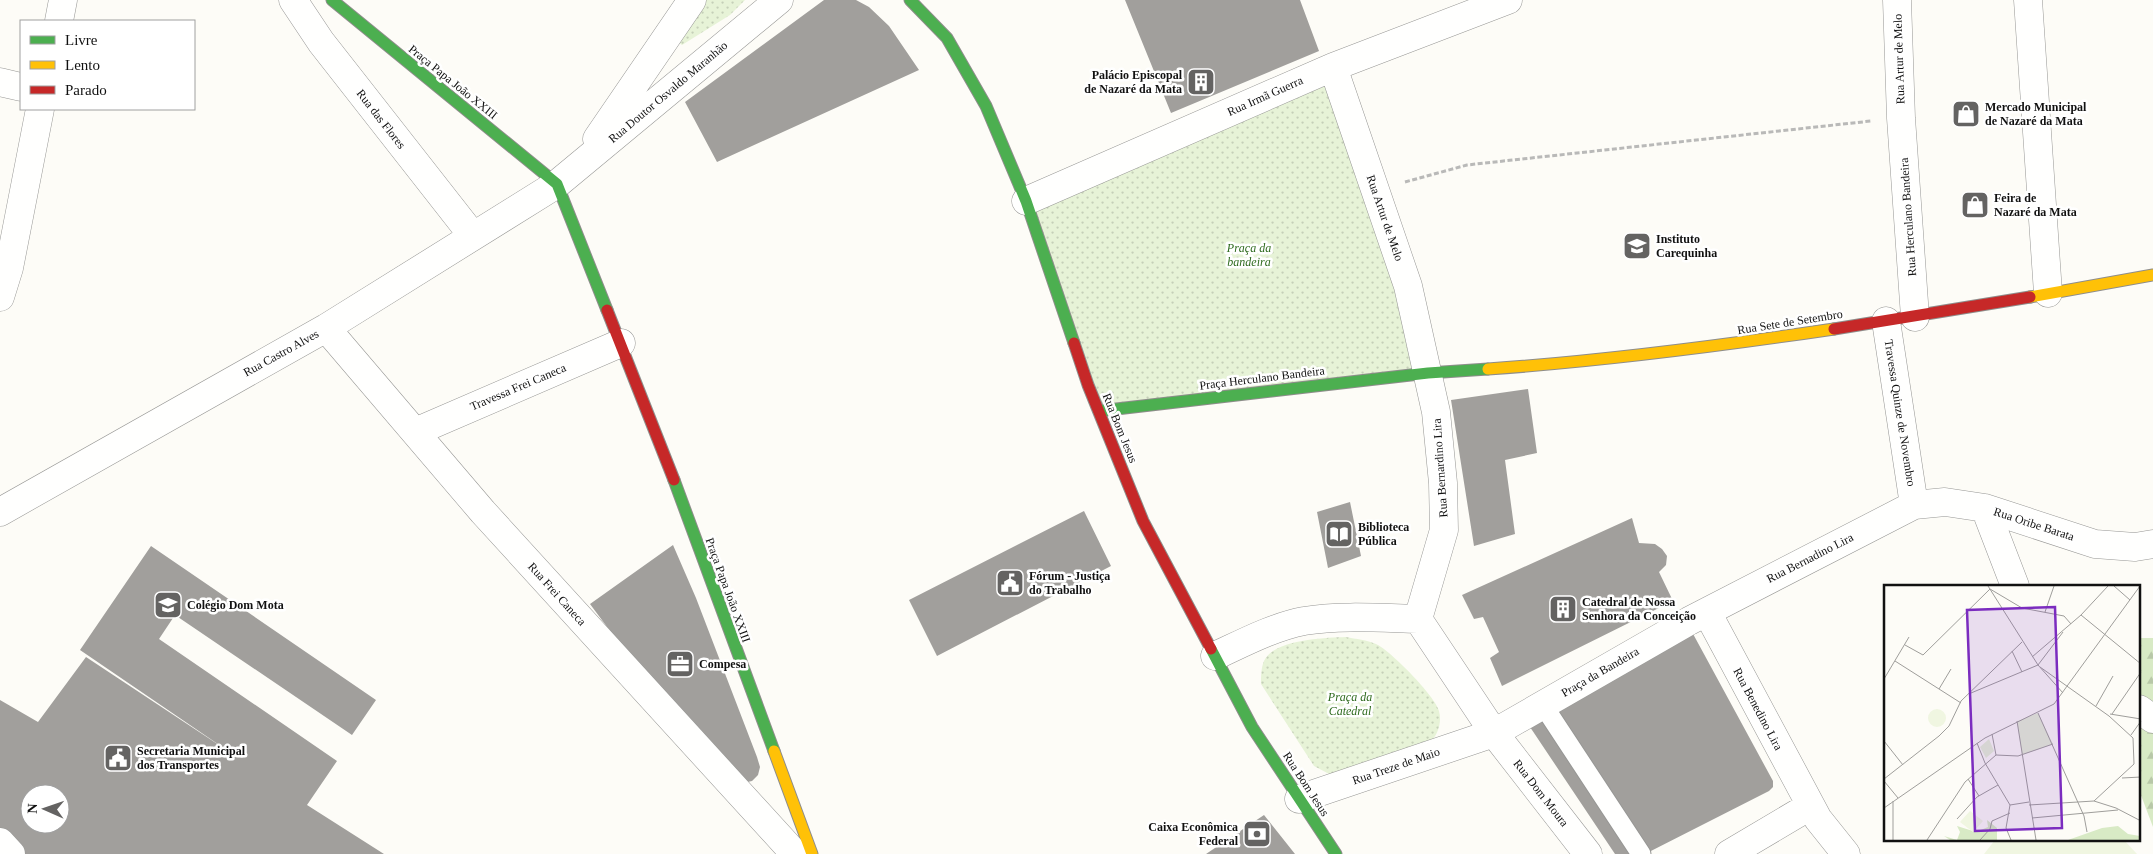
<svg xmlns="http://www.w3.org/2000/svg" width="2153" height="854" viewBox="0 0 2153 854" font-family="'Times New Roman',serif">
<defs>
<pattern id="forest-firs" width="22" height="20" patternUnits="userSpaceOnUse" patternTransform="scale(1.25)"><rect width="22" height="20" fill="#d8eac5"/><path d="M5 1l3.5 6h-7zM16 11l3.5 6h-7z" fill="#b8c8a8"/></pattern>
<pattern id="park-dots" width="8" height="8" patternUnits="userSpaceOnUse" patternTransform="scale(1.25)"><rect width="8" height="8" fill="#e7f3d7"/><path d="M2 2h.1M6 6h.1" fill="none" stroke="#c5cfb8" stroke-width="1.8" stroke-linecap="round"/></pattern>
</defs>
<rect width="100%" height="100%" fill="#fdfcf7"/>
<!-- forest -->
<path fill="url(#forest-firs)" d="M2139,638h14v189l-14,-37z"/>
<!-- park -->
<path fill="url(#park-dots)" d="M704,0h41l-15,15 -48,30 -8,-6z
M1333,67l95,306 -329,38 -73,-210z
M1346,637c10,2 21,3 30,7 14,6 60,53 63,67 3,12 -1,23 -9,32l-99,32 -17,-9 -53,-82c0,-7 0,-16 3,-23 10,-22 61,-23 82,-24z"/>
<!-- pitch -->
<path fill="#f0f6e1" d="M1995,840h129l13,14h-153z"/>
<!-- building -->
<path fill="#a19f9c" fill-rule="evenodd" d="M824,0h32l13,7 20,19 30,44 -202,92 -32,-60z
M1125,0h175l19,51 -148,62z
M1528,389l9,64 -32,7 10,74 -41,12 -23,-146z
M1350,502l11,54 -33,12 -11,-56z
M1084,511l27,55 -174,90 -28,-56z
M1632,518l7,25 16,1 7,5 5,7 -1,9 -7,7 14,29 -171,85 -12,-28 9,-6 -16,-35 -9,2 -12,-24z
M673,545l23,53 61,159 3,10 -2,8 -6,6 -9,2 -121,-136 -32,-43z
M151,546l225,154 -24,35 -177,-120 -16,24 178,122 -30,44 77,49h-363l-21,-23v-131l38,22 48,-65 145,96 -151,-103zM30,794h30v30h-30z
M1692,632l81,149v6l-4,4 -124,63h-30l-85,-127z
M1264,815l31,39h-89z"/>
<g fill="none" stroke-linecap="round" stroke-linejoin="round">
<defs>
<path id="lane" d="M1543,705l98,149"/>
<path id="street" d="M293,0l28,42 152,194
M1897,0l4,118 14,199
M2028,0l20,293
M59,21l4,-21
M1333,67l75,219 28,126 7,71 1,47 -26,89
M0,82l21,5
M597,139l95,-139
M1026,201l307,-134 175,-67
M0,297l9,-29 31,-159
M1886,321l28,184
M326,328l157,184 312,342
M415,432l206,-89
M1985,508l30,78
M0,512l326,-184 231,-144 222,-184
M1707,612l111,207 28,35
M1418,619l76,114 94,121
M1215,656c28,-13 58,-29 89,-35 37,-6 76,-3 114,-2
M2139,709l14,10
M1299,799l195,-66 195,-112 225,-116 31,-3 40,6 110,36 40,3 18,-3
M0,842l11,12
M1729,854l81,-48"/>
<path id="fast" d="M332,0l225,184 50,126
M910,0l37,38 39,68 40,95 48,142
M1099,411l329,-38 60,-4
M674,480l100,271
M1211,649l41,78 84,127"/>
<path id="slow" d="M2030,297l123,-22
M1488,369c116,-8 231,-23 346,-40
M774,751l38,103"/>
<path id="jam" d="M607,310l67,170
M1834,329l196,-32
M1074,343l14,42 55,136 68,128"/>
</defs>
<!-- lane casing -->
<use href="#lane" stroke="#979795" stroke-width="21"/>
<!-- street casing -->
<use href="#street" stroke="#979795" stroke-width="29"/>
<!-- fast casing -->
<use href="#fast" stroke="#8e8d8b" stroke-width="13"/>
<!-- slow casing -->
<use href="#slow" stroke="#8e8d8b" stroke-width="13"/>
<!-- jam casing -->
<use href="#jam" stroke="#8e8d8b" stroke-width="13"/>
<!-- path -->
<path stroke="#b9b9b8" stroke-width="3" stroke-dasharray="5 2.5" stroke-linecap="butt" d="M1405,182l62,-17 404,-44"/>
<!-- lane -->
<use href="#lane" stroke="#fffffe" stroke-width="19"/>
<!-- street -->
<use href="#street" stroke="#fffffe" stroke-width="28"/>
<!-- fast -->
<use href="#fast" stroke="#4caf50" stroke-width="11"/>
<!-- slow -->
<use href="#slow" stroke="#ffc107" stroke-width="11"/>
<!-- jam -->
<use href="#jam" stroke="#c62828" stroke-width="11"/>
</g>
<!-- icons -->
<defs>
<symbol id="building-square" viewBox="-11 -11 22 22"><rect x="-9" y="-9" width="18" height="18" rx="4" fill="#646362" stroke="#fff"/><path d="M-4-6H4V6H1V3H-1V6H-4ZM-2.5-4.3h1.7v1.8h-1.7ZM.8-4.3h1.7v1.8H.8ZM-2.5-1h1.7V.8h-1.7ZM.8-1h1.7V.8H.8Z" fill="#fff"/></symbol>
<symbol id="shop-square" viewBox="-11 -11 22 22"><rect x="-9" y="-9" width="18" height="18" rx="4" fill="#646362" stroke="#fff"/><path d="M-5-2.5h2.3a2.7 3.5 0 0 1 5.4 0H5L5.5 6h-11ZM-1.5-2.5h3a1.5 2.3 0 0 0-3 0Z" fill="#fff"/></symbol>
<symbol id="school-square" viewBox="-11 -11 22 22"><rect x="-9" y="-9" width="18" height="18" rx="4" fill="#646362" stroke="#fff"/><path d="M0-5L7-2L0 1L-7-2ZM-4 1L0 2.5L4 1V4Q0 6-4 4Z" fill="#fff"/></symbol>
<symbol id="library-square" viewBox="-11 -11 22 22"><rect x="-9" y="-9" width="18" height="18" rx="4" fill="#646362" stroke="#fff"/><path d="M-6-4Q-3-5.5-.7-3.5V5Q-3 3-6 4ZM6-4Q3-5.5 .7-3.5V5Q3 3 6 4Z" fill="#fff"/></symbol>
<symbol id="civic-square" viewBox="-11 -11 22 22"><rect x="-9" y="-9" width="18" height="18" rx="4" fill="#646362" stroke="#fff"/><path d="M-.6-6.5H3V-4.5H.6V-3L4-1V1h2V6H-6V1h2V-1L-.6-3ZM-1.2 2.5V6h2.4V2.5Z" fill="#fff"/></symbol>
<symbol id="office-square" viewBox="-11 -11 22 22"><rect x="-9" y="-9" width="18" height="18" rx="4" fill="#646362" stroke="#fff"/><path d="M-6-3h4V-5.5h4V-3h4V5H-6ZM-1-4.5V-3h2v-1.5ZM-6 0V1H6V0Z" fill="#fff"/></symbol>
<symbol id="bank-square" viewBox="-11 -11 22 22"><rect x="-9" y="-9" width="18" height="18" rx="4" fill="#646362" stroke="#fff"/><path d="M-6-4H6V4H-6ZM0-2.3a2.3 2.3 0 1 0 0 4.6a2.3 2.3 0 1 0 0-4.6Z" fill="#fff"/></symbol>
</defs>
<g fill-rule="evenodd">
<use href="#building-square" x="1185" y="66" width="32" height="32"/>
<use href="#shop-square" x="1950" y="98" width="32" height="32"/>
<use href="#shop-square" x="1959" y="189" width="32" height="32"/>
<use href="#school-square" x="1621" y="230" width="32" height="32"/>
<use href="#library-square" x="1323" y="518" width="32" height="32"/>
<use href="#civic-square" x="994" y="567" width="32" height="32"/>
<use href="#school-square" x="152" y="589" width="32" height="32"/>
<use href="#building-square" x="1547" y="593" width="32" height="32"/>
<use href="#office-square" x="664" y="648" width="32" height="32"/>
<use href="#civic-square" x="102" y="742" width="32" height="32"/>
<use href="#bank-square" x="1241" y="818" width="32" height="32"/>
</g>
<g text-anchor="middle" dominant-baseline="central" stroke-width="5" stroke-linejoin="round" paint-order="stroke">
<!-- street labels -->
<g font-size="12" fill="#111" stroke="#fff">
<text transform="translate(1899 59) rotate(-92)">Rua Artur de Melo</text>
<text transform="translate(453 82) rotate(39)">Praça Papa João XXIII</text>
<text transform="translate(668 92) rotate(-40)">Rua Doutor Osvaldo Maranhão</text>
<text transform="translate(1265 96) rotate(-24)">Rua Irmã Guerra</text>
<text transform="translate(381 119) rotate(52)">Rua das Flores</text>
<text transform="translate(1908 217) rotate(-94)">Rua Herculano Bandeira</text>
<text transform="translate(1385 218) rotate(71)">Rua Artur de Melo</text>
<text transform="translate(1790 322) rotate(-9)">Rua Sete de Setembro</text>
<text transform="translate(281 353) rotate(-29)">Rua Castro Alves</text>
<text transform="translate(1262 378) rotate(-7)">Praça Herculano Bandeira</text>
<text transform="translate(518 387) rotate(-23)">Travessa Frei Caneca</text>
<text transform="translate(1900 413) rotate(81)">Travessa Quinze de Novembro</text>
<text transform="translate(1120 428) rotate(68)">Rua Bom Jesus</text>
<text transform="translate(1440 468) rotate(-94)">Rua Bernardino Lira</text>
<text transform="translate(2034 524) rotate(18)">Rua Oribe Barata</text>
<text transform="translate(1810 558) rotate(-27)">Rua Bernadino Lira</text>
<text transform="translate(728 590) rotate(70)">Praça Papa João XXIII</text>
<text transform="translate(557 594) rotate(48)">Rua Frei Caneca</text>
<text transform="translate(1600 672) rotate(-30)">Praça da Bandeira</text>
<text transform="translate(1758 709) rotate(62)">Rua Benedino Lira</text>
<text transform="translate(1396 766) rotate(-19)">Rua Treze de Maio</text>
<text transform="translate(1306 784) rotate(57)">Rua Bom Jesus</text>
<text transform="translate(1541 793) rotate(52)">Rua Dom Moura</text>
</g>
<!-- poi labels -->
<g font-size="12" font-weight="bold" fill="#111" stroke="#fff" text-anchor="start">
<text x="1182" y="75" text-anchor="end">Palácio Episcopal<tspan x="1182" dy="14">de Nazaré da Mata</tspan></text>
<text x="1985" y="107">Mercado Municipal<tspan x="1985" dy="14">de Nazaré da Mata</tspan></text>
<text x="1994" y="198">Feira de<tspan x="1994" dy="14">Nazaré da Mata</tspan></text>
<text x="1656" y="239">Instituto<tspan x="1656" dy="14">Carequinha</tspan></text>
<text x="1358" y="527">Biblioteca<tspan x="1358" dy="14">Pública</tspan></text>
<text x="1029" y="576">Fórum - Justiça<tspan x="1029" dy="14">do Trabalho</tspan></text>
<text x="1582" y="602">Catedral de Nossa<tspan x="1582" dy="14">Senhora da Conceição</tspan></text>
<text x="187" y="605">Colégio Dom Mota</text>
<text x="699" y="664">Compesa</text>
<text x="137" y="751">Secretaria Municipal<tspan x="137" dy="14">dos Transportes</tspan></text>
<text x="1238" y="827" text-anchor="end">Caixa Econômica<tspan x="1238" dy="14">Federal</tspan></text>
</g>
<!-- park labels -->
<g font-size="12" font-style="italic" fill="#2f6b1f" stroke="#fff">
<text x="1249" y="248">Praça da<tspan x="1249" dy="14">bandeira</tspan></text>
<text x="1350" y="697">Praça da<tspan x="1350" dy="14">Catedral</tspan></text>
</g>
</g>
<!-- overview -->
<g transform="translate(1884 585)">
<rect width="256" height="256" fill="#fdfcf7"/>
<path d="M103,235l10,8v12h-47l-6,-4 13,4 3,-8 -3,-6 19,6 12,-5zM234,241l10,8 12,2v4h-72l34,-12z" fill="#d8eac5"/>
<path d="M154,128l15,31 -31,11 -5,-34zM105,154l5,12 -8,7 -6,-11z" fill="#e7f3d7"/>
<path d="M44 133a9 9 0 1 1 18 0a9 9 0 1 1-18 0ZM86,226l13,10 -10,11 -13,-10z" fill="#f0f6e1"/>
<path fill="none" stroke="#9f9e9b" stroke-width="1" d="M104,1l50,79 25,28M230,1l16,14M161,27l9,-26M197,30l60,49M21,60l18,10 67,-66 32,19 42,8 7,8M128,66l10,21M148,72l49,-42 27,-29M11,76l66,42M156,82l69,49 24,22 1,26 -40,37M0,94l25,-42M55,104l12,-20M87,108l67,-28 25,-33M212,121l17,-30M154,128l46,103 3,16M226,129l31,5M228,129l29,-42M133,136l19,119M108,149l4,21M247,150l10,-14M0,156l19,24M93,158l8,20 25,42 -4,23 5,12M112,170l22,1 35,-12M238,193l19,-1M0,194l55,-43 10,-10 12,-25 61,-59M84,194l11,17M0,196l14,17M9,216v39M126,220l19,-3M145,220l65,-4 22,7 25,13M0,223l101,-70 69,-34 86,-118M148,233l86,-8M73,234l20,-22 21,-12M43,255l38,-58 31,-27M96,255l10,-11 2,-8 18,-8"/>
<path fill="#7b2cbf" fill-opacity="0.15" stroke="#7b2cbf" stroke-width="2.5" d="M171,22l7,221 -87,3 -8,-221z"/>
<rect width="256" height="256" fill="none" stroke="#111" stroke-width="2.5"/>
</g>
<!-- legend -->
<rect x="20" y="20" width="175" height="90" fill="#ffffff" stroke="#a0a0a0"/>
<rect x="30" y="36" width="25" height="8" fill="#4caf50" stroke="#a0a0a0"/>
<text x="65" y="45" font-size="15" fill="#111111">Livre</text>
<rect x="30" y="61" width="25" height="8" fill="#ffc107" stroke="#a0a0a0"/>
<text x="65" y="70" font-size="15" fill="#111111">Lento</text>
<rect x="30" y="86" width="25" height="8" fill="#c62828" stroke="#a0a0a0"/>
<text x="65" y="95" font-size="15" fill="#111111">Parado</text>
<!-- north arrow -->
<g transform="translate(45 809) rotate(272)"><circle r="24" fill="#ffffff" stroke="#a0a0a0"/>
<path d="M0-4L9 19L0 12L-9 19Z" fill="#646362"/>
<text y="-8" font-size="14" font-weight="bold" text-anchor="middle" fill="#111111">N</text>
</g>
</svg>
